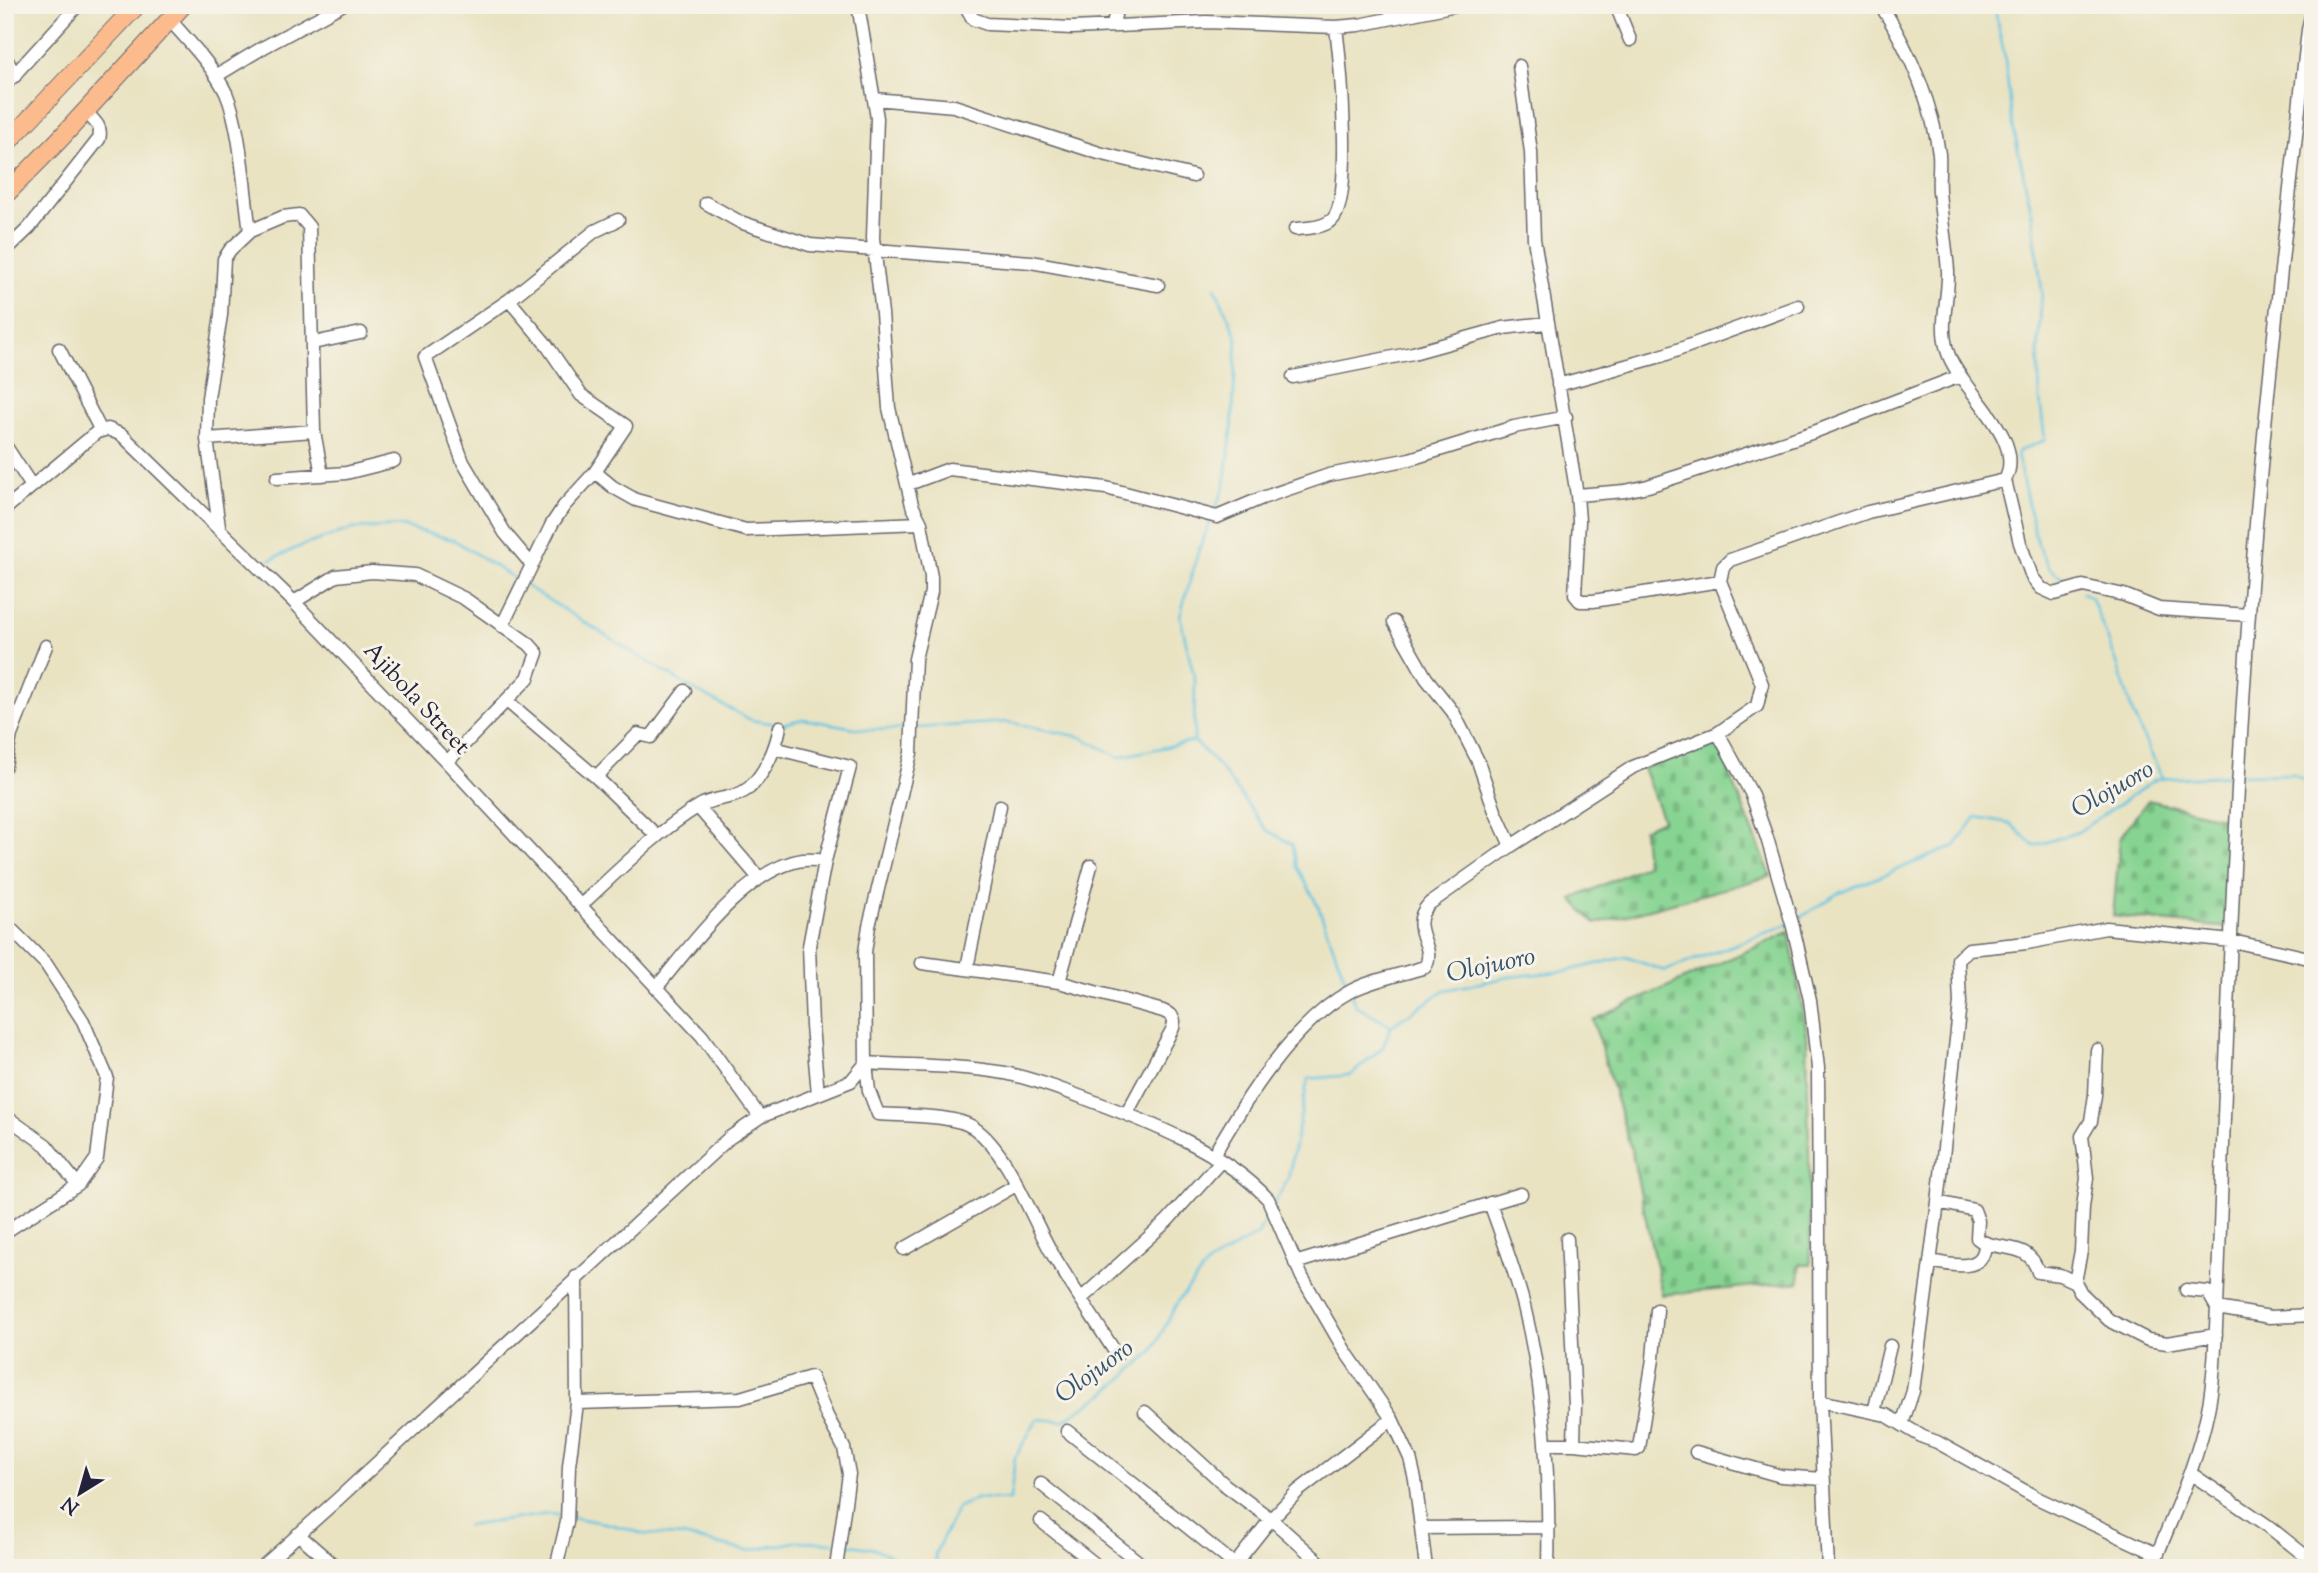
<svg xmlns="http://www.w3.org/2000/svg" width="2318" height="1573" viewBox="0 0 2318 1573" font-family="'Sorts Mill Goudy',serif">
<defs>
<pattern id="cemetery-stones" width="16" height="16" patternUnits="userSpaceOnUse" patternTransform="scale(1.75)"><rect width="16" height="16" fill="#87d492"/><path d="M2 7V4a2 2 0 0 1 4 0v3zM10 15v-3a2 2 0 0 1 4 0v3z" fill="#74b67f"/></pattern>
</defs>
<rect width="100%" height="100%" fill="#f7f3e8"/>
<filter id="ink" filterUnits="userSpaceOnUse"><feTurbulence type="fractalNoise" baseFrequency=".0143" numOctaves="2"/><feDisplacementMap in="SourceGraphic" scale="14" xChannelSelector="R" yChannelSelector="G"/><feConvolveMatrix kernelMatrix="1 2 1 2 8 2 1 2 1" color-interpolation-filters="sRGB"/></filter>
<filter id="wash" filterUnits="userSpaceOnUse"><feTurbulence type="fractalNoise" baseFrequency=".00686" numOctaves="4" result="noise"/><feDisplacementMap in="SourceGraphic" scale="28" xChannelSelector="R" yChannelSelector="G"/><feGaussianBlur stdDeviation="1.57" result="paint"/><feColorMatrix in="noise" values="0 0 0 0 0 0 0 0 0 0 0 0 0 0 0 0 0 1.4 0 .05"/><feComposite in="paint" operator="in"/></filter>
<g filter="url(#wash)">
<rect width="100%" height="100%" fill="#e9e3c2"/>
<!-- cemetery -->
<path fill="url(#cemetery-stones)" stroke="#547b66" stroke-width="2" d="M1718,745l53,131 -176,48 -23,-25 74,-34 -3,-36 20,-9 -20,-52z
M2148,800l85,20 -5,108 -115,-12 7,-79z
M1789,932l18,102 4,230h-11l-1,18 -137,13 -30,-142 -39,-133z"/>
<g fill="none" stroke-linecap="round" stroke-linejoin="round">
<!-- stream -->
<path stroke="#64c4e2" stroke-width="2.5" d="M1994,5l10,48 9,73 19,88 10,77 -4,61 2,47 5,41 -26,11 -2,4 20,89 13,25 21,15
M1215,287l22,50 -5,92 -7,56 -10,25
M270,560l31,-14 51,-17 49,-3 53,14 66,42
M526,586l168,104 57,30 25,4
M2082,592l10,7 26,67 16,51 28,60
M782,724l21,-5 64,11 40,-1
M917,728l91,-6 73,15 38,20 75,-16 24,24 49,65 25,14 5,22 21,40 31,83
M1194,741l1,-60 -15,-65 19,-67 12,-29
M2242,775l51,-1 20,12
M1795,921l44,-28 116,-47 21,-29 34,6 24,23 44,-14 78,-53 80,-4
M1351,995l5,11 35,20
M1274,1204l14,-25 20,-100 43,-4 32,-28 8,-21 54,-36 64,-13 58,-6 59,-14 39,14 124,-47
M570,1517l40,7 34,10 39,2 64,15 53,-10 35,2
M467,1526l81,-12 16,2
M845,1544l31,5 39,19
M937,1568l-2,-14 22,-46 21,-10 32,2 5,-42 22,-39 26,2 45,-30 44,-39 26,-51 30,-37 50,-30 11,-21"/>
</g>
</g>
<g filter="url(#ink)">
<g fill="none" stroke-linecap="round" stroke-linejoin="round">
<defs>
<path id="minor" d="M965,5l8,14 14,5 85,4 134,-6 130,5 23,-2 97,-20
M1616,5l14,35
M1881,5c27,44 51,97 58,149 1,12 -1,25 0,37 2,27 7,53 9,80 1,27 -9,52 -1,79 10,38 81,87 58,130l15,63 12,34 9,11 13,6 29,-8 41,9 35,14 90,6
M170,20c19,22 43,46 56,73 15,34 18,99 24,138l-20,19 -6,9 -3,56 -13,83 -1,41 12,88
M1113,25l4,-20
M5,56l10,20
M1519,66l12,86 3,87 43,256 2,26 -4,74 5,6h13l127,-20
M216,76l48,-29 78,-42
M5,85l73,-80
M874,99l80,7 145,47 94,23
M706,203l34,19 70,23 221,17 127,23
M1295,229c12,-1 27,-1 37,-9 22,-20 8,-161 4,-193
M250,231l33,-14 16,-2 10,12 5,204 8,44
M5,251l24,-23 70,-89c4,-13 -6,-19 -14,-28
M313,343l48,-10
M59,349l42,82
M1293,377l120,-24 90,-25 43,-5
M1558,385l103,-29 137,-50
M207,439l107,-8
M5,445l26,40
M595,472l18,15 23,13 110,30 175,-7
M277,478l69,-5 48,-12
M909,484l40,-15 157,19 111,29 45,-19 67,-23 81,-16 104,-32 52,-10
M1577,495l48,-4 23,-5 166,-54 146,-56
M5,509l92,-77 11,-3 14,6 172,167 153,160 255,274 58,81
M532,565l-27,-32 -42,-71 -38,-105 84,-57 86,-69 23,-11
M294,602l42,-26 36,-4 43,3 50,24 64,45 8,9 -9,25 -81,84
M1394,622l32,56 27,34 25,49 17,50 16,35
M502,626l50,-102 12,-18 31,-34 31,-46 -45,-31 -35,-51 -37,-44
M508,702l88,75 60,58
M1718,733l33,60 16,45 26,89 17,73 8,68 2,333 8,167
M774,748l76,19 -25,94 -16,85 3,80 6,68
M5,766l6,-31 35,-89
M596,777l42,-43 13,3 34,-46
M698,807l61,71
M580,906c38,-35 74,-72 119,-100 15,-9 35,-6 50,-18 16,-14 27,-40 31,-61
M5,923l41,41 37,57 24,56 -10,81 -19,27
M922,963l137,19 104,29 8,4 3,6 -1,7 -46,85
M967,968l33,-162
M1059,982l32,-116
M656,988c35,-42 90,-120 147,-128 7,-1 15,0 22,1
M5,1116l41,29 32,40 -73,47
M1213,1156c31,-54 80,-133 136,-164 22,-12 51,-17 76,-25 13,-21 -19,-38 4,-63l82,-58 122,-79 85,-34 39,-27 5,-22 -42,-103 3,-14 7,-7 138,-48 137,-32
M1938,1202l36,8 4,11 -1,17 4,3c22,11 48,0 57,31l22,3 15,7 6,11 28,27 39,20 19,3 49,-8
M1490,1203c12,34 25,68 34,103 21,85 26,174 24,262
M904,1249l112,-64
M1931,1261c19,4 54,13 54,-18
M1295,1263l226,-69
M2075,1282l6,-31 2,-44 4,-29 -5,-42 9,-15 4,-26 2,-45
M2186,1290l22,2 9,16 53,9 43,-2
M1082,1298l85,-77 54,-60
M1117,1355c-21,-33 -43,-66 -64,-100 -22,-37 -44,-103 -79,-127 -20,-14 -71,-12 -96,-14l-9,-23 -3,-28c46,3 94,2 139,10 28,6 55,16 82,26 59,22 137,52 181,100l34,78 43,74 47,68 18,39 5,21 11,89
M1820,1401l66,14 37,22 14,5 102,57 118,55
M577,1403l163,-5 71,-21 16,39 17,32 5,26 -13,94
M1145,1412l80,73 46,34 55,49
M1874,1412l16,-66
M1902,1424l11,-33 25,-189 22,-199 -2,-44 11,-10 58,-6 79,-15 126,13 81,18
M1067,1431l172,137
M1546,1444h28l1,-39 -8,-166
M1574,1444l62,6 3,-2 14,-89 4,-49
M1696,1452l85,24 42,3
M2190,1473l78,53 45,36
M1041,1484l105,84
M1041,1521l59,47
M1421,1528l128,-1
M298,1534l39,34
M261,1568l77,-69 391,-361 31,-21 91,-36 15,-18 -1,-111 4,-26 42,-173 4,-94 16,-67v-15l-10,-54 -9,-18 -23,-97 -7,-95 -9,-75 4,-120 -19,-113
M556,1568l11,-46 2,-56 8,-63 -1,-126
M1232,1568l39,-49 27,-28 94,-72
M2152,1568c20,-52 45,-103 56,-158 7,-33 7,-69 9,-102 9,-232 15,-464 32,-695 14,-195 37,-389 59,-583l5,-23"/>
<path id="highway" d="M5,145l132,-140
M5,195l54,-55 124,-135"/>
</defs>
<!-- minor casing -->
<use href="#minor" stroke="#68666a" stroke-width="15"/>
<!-- highway casing -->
<use href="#highway" stroke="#68666a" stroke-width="20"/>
<!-- minor -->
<use href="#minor" stroke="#fff" stroke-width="12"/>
<!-- highway -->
<use href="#highway" stroke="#fbbb8d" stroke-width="18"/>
</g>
</g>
<g text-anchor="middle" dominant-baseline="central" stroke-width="6" stroke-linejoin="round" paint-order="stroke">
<!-- street labels -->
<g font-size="24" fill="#22223b" stroke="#f7f3e8">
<text transform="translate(416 699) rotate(47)">Ajibola Street</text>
</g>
<!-- water labels -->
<g font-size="26" font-style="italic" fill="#36536d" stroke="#f7f3e8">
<text transform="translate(2113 790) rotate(-30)">Olojuoro</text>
<text transform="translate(1491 966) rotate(-12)">Olojuoro</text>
<text transform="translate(1095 1372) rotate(-36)">Olojuoro</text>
</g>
</g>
<!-- margin -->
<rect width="2318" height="1573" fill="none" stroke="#f7f3e8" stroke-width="28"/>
<!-- north arrow -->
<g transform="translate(80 1493) rotate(217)" stroke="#f7f3e8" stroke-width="5" paint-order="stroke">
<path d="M0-5L12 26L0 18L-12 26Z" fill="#22223b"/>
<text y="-10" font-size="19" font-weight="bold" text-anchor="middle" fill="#22223b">N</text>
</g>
</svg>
